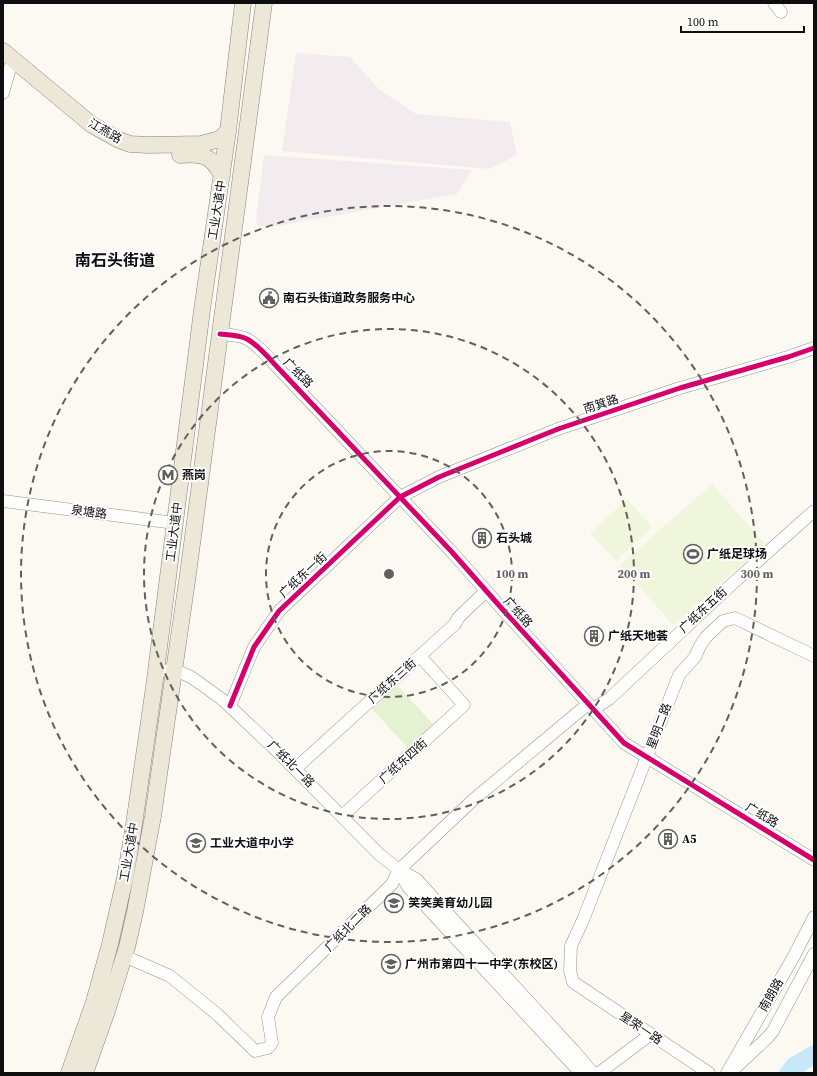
<svg xmlns="http://www.w3.org/2000/svg" width="817" height="1076" viewBox="0 0 817 1076" font-family="'Source Serif 4','Noto Sans SC',serif">
  <rect width="100%" height="100%" fill="#fcf9f2"/>
  <path fill="#f3ecef" d="M 296,53 L 350,57 L 380,90 L 416,114 L 510,122 L 517,155 L 490,169 L 282,151 Z
    M 264,155 L 472,170 L 457,194 L 276,226 L 258,226 L 256,220 Z"/>
  <path fill="#e5f2d1" d="M 397,685 L 434,725 L 409,749 L 372,709 Z"/>
  <path fill="#eff6db" d="M 712,484 L 765,544 L 673,625 L 620,565 Z
    M 627,499 L 652,527 L 616,561 L 590,533 Z"/>
  <path fill="#c7e8f8" d="M 814,1044 L 814,1065 L 802,1073 L 778,1073 L 788,1059 Z"/>
  <g fill="none" stroke-linecap="round" stroke-linejoin="round">
    <g stroke="#959491" stroke-width="13">
      <path id="minor" d="M 774,3 L 781,12
        M 3,93 L 10,68
        M 220,334 C 229,335 239,335 247,339 C 260,346 271,361 281,371 L 451,551 L 504,611 L 624,743 L 814,860
        M 3,501 L 175,523
        M 156,669 L 182,673 L 191,677 L 223,700 L 280,754 L 380,855 L 399,870 L 416,879 L 574,1051 L 593,1073
        M 230,706 L 254,647 L 279,611 L 400,497 L 439,477 L 558,429 L 680,388 L 788,357 L 814,348
        M 593,709 L 609,699 L 732,584 L 814,511
        M 295,769 L 455,624 L 458,618 L 486,591
        M 342,816 L 464,705 L 420,656
        M 399,870 L 408,887 L 576,1068 L 589,1073
        M 124,956 L 170,976 L 218,1015 L 255,1051 L 268,1048 L 272,1043 L 268,1017 L 276,997 L 392,884 L 399,870 L 473,800 L 588,704
        M 732,1071 L 768,1037 L 773,1031 L 814,954
        M 599,1073 L 651,1034
        M 709,1073 L 573,982 L 570,971 L 571,946 L 583,920 L 679,675 L 695,657 L 700,646 L 706,637 L 723,621 L 735,618 L 814,656
        M 727,1073 L 794,956 L 814,917"/>
    </g>
    <g stroke="#82817e" stroke-width="17">
      <path id="major" d="M 3,51 L 92,125 L 119,140 L 130,144 L 148,145 L 201,144 L 220,139 L 228,131
        M 180,155 C 202,153 211,155 222,175
        M 69,1073 L 94,1002 L 110,944 L 125,878 L 133,831 L 154,687 L 202,310 L 228,131 L 243,3
        M 85,1073 L 107,1011 L 127,947 L 135,912 L 153,816 L 188,574 L 264,3"/>
    </g>
    <use href="#minor" stroke="#fffefd" stroke-width="12"/>
    <use href="#major" stroke="#ede7d8" stroke-width="16"/>
    <g stroke="#fff" stroke-width="8">
      <path id="cycleway" d="M 220,334 C 229,335 239,335 247,339 C 260,346 271,361 281,371 L 451,551 L 504,611 L 624,743 L 814,860
        M 230,706 L 254,647 L 279,611 L 400,497 L 439,477 L 558,429 L 680,388 L 788,357 L 814,348"/>
    </g>
    <use href="#cycleway" stroke="#d6006c" stroke-width="5"/>
  </g>
  <g fill="none" stroke="#61605e" stroke-width="2" stroke-dasharray="7 5">
    <circle cx="389" cy="574" r="123"/>
    <circle cx="389" cy="574" r="245"/>
    <circle cx="389" cy="574" r="368"/>
  </g>
  <defs>
    <g id="civic-ring" transform="scale(1)"><circle r="9.5" fill="#fff" stroke="#61605e" stroke-width="1.5"/><path d="M-.6-6.5H3V-4.5H.6V-3L4-1V1h2V6H-6V1h2V-1L-.6-3ZM-1.2 2.5V6h2.4V2.5Z" fill="#61605e"/></g>
    <g id="metro-ring" transform="scale(1)"><circle r="9.5" fill="#fff" stroke="#61605e" stroke-width="1.5"/><path d="M-5.5 5V-5H-3L0 0L3-5H5.5V5H3V-.5L0 4L-3-.5V5Z" fill="#61605e"/></g>
    <g id="building-ring" transform="scale(1)"><circle r="9.5" fill="#fff" stroke="#61605e" stroke-width="1.5"/><path d="M-4-6H4V6H1V3H-1V6H-4ZM-2.5-4.3h1.7v1.8h-1.7ZM.8-4.3h1.7v1.8H.8ZM-2.5-1h1.7V.8h-1.7ZM.8-1h1.7V.8H.8Z" fill="#61605e"/></g>
    <g id="stadium-ring" transform="scale(1)"><circle r="9.5" fill="#fff" stroke="#61605e" stroke-width="1.5"/><path d="M0-5a6.5 5 0 1 0 0 10a6.5 5 0 1 0 0-10ZM-3.5-1.8h7v3.6h-7Z" fill="#61605e"/></g>
    <g id="school-ring" transform="scale(1)"><circle r="9.5" fill="#fff" stroke="#61605e" stroke-width="1.5"/><path d="M0-5L7-2L0 1L-7-2ZM-4 1L0 2.5L4 1V4Q0 6-4 4Z" fill="#61605e"/></g>
  </defs>
  <g fill-rule="evenodd">
    <use href="#civic-ring" x="269" y="298"/>
    <use href="#metro-ring" x="168" y="475"/>
    <use href="#building-ring" x="482" y="538"/>
    <use href="#stadium-ring" x="693" y="554"/>
    <use href="#building-ring" x="594" y="636"/>
    <use href="#building-ring" x="668" y="839"/>
    <use href="#school-ring" x="196" y="843"/>
    <use href="#school-ring" x="394" y="903"/>
    <use href="#school-ring" x="391" y="964"/>
  </g>
  <g text-anchor="middle" stroke-width="4" stroke-linejoin="round" paint-order="stroke">
    <g font-size="12" fill="#0e0e0e" stroke="#fff">
      <text transform="translate(105 131) rotate(30)" y="4">江燕路</text>
      <text transform="translate(217 210) rotate(-81)" y="4">工业大道中</text>
      <text transform="translate(298 373) rotate(45)" y="4">广纸路</text>
      <text transform="translate(601 404) rotate(-18)" y="4">南箕路</text>
      <text transform="translate(89 512) rotate(7)" y="4">泉塘路</text>
      <text transform="translate(174 532) rotate(-83)" y="4">工业大道中</text>
      <text transform="translate(303 575) rotate(-43)" y="4">广纸东一街</text>
      <text transform="translate(703 610) rotate(-43)" y="4">广纸东五街</text>
      <text transform="translate(518 612) rotate(48)" y="4">广纸路</text>
      <text transform="translate(392 681) rotate(-42)" y="4">广纸东三街</text>
      <text transform="translate(659 726) rotate(-69)" y="4">星明二路</text>
      <text transform="translate(403 761) rotate(-42)" y="4">广纸东四街</text>
      <text transform="translate(291 764) rotate(45)" y="4">广纸北一路</text>
      <text transform="translate(762 815) rotate(31)" y="4">广纸路</text>
      <text transform="translate(129 852) rotate(-80)" y="4">工业大道中</text>
      <text transform="translate(348 928) rotate(-45)" y="4">广纸北二路</text>
      <text transform="translate(771 995) rotate(-60)" y="4">南朗路</text>
      <text transform="translate(641 1028) rotate(34)" y="4">星荣一路</text>
    </g>
    <g font-size="12" font-weight="bold" fill="#0e0e0e" stroke="#fff" text-anchor="start">
      <text x="283" y="302">南石头街道政务服务中心</text>
      <text x="182" y="479">燕岗</text>
      <text x="496" y="542">石头城</text>
      <text x="707" y="558">广纸足球场</text>
      <text x="608" y="640">广纸天地荟</text>
      <text x="682" y="843">A5</text>
      <text x="210" y="847">工业大道中小学</text>
      <text x="408" y="907">笑笑美育幼儿园</text>
      <text x="405" y="968">广州市第四十一中学(东校区)</text>
    </g>
    <g font-size="16" font-weight="bold" fill="#0e0e0e" stroke="#fff">
      <text x="115" y="266">南石头街道</text>
    </g>
  </g>
  <circle cx="389" cy="574" r="6" fill="#61605e" stroke="#fff" stroke-width="2"/>
  <g font-size="12" text-anchor="middle" font-weight="bold" fill="#61605e" stroke="#fff" stroke-width="4" stroke-linejoin="round" paint-order="stroke">
    <text x="512" y="578">100 m</text>
    <text x="634" y="578">200 m</text>
    <text x="757" y="578">300 m</text>
  </g>
  <rect width="817" height="1076" fill="none" stroke="#0e0e0e" stroke-width="8"/>
  <path d="M681 26v6h123v-6" fill="none" stroke="#0e0e0e" stroke-width="2"/>
  <text x="687" y="26" font-size="12" fill="#0e0e0e" stroke="#ffffff" stroke-width="3" paint-order="stroke">100 m</text>
</svg>
